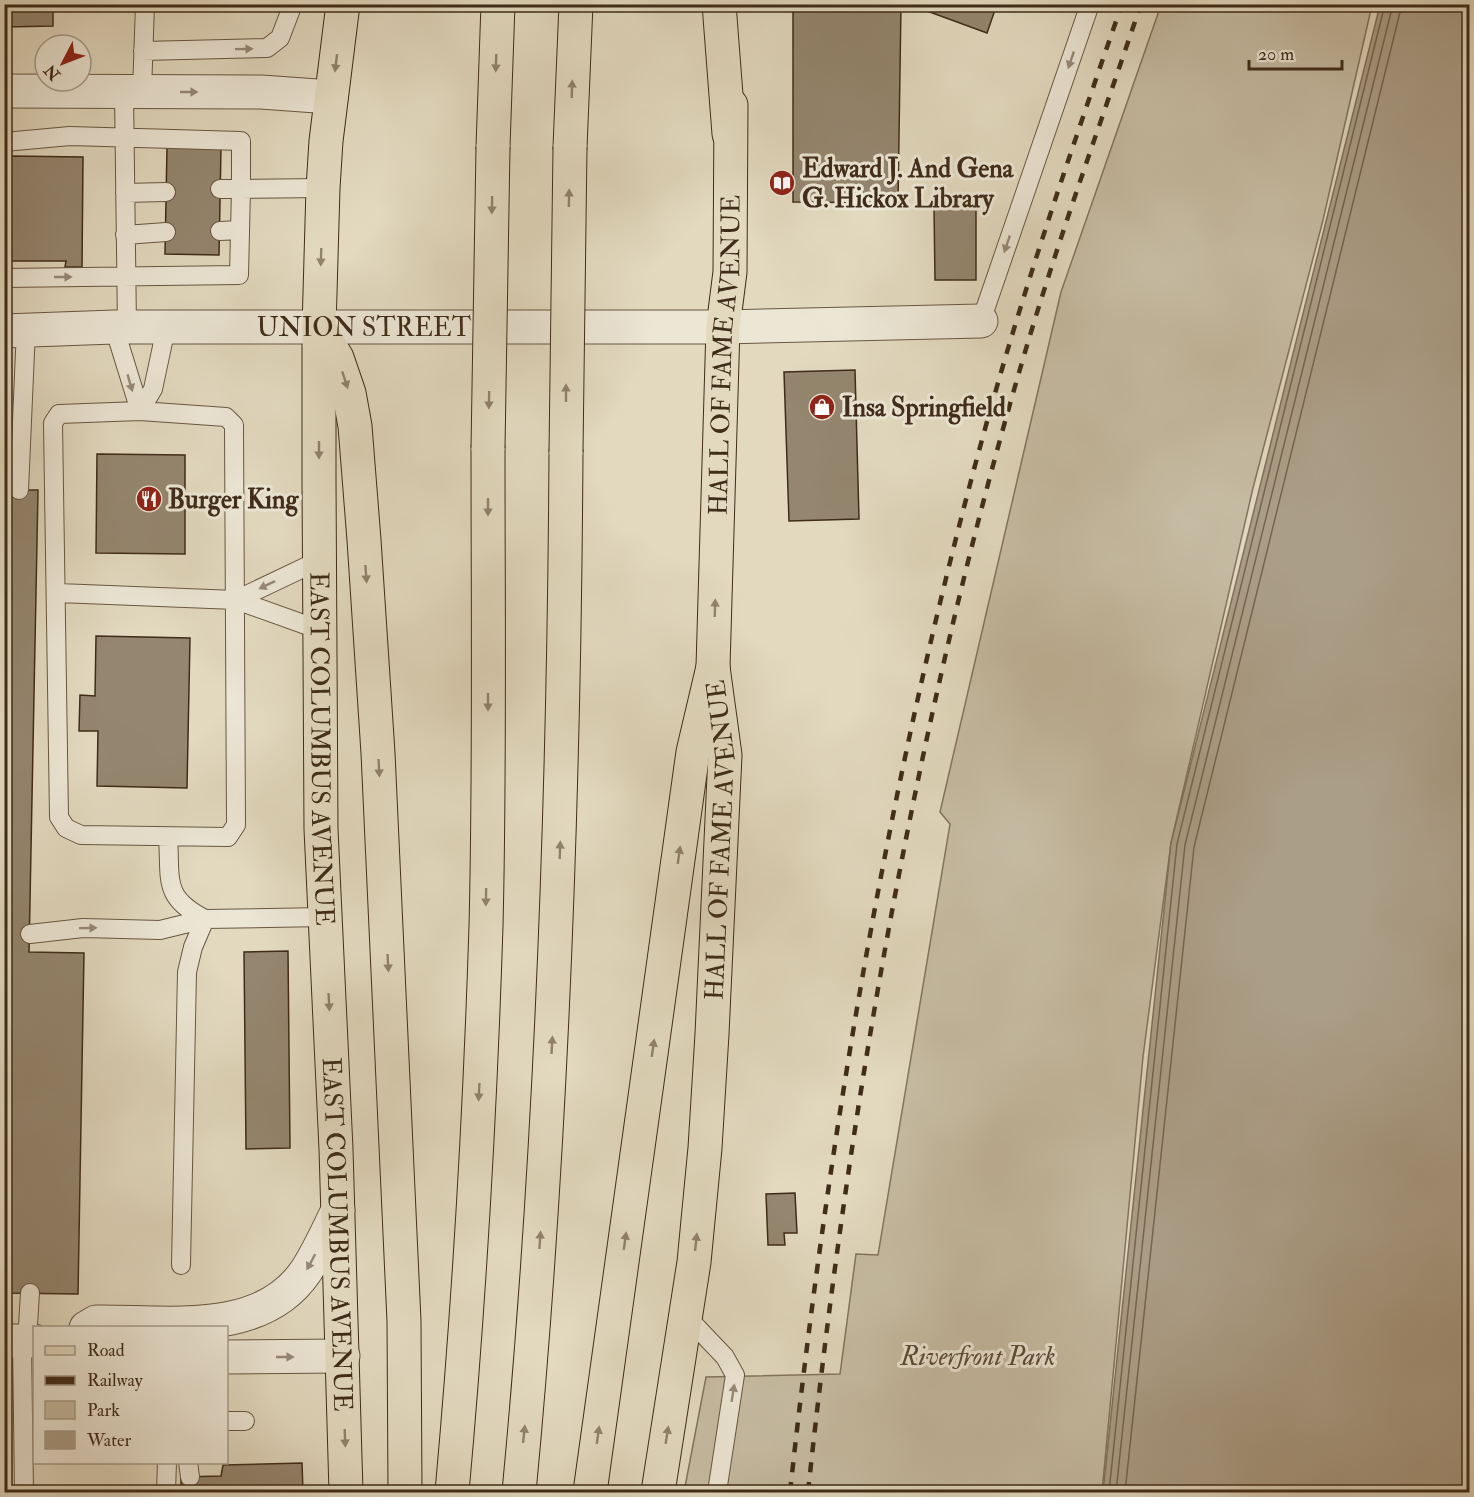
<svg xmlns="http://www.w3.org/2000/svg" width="1474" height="1497" viewBox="0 0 1474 1497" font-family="'IM FELL Double Pica',serif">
  <rect width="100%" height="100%" fill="#e2d9bf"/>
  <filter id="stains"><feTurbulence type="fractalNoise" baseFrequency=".00333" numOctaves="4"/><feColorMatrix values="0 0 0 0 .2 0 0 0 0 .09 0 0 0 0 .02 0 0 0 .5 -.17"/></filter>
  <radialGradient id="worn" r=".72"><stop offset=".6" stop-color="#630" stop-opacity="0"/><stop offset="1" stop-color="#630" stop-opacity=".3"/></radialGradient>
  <path fill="#c6bca3" stroke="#82745e" stroke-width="1.5" d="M 1161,5 L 1372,5 L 1323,220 L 1253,488 L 1171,843 L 1143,1057 L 1102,1492 L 684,1492 L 706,1377 L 840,1374 L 856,1254 L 878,1255 L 950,824 L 940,812 L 1061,292 Z"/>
  <path fill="#ab9e87" stroke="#80705b" stroke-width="1.5" d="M 1380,5 L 1469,5 L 1469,1492 L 1103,1492 L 1171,843 Z"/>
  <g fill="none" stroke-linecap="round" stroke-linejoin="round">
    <path stroke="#756550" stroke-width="1.5" d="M 1109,1492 L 1177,844 L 1385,4
      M 1116,1492 L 1185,845 L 1393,4
      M 1125,1492 L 1194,847 L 1402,4"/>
  </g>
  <path fill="#94866f" stroke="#3f2c19" stroke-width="1.5" d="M 4,4 L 53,4 L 53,26 L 4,27 Z
    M 793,4 L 901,4 L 898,203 L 793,202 Z
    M 908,4 L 997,4 L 987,33 Z
    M 167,147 L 221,147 L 219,255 L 165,254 Z
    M 10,156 L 83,157 L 82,267 L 65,267 L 66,261 L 10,261 L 11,209 L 4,209 L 4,186 L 10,186 Z
    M 934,207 L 976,207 L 976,280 L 935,280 Z
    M 855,370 L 859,519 L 789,521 L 784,372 Z
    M 97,454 L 185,455 L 185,554 L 96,553 Z
    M 4,490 L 38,490 L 29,952 L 84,953 L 78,1294 L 4,1293 Z
    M 96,636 L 190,638 L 187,788 L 97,786 L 98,731 L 79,731 L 80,695 L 95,696 Z
    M 288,951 L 290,1148 L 246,1149 L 244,952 Z
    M 795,1193 L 797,1233 L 784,1233 L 785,1245 L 768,1245 L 766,1194 Z
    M 302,1463 L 303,1492 L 181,1492 L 181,1477 L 221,1476 L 223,1465 Z"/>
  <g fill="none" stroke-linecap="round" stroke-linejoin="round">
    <g stroke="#685742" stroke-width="20">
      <path id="service" d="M 143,51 L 267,48 L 280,38 L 293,4
        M 124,92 L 127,328
        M 142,92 L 145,4
        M 4,142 L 70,136 L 241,141 L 241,189 L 220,189
        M 125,193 L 166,192
        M 220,231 L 240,230
        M 125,235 L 166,232
        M 4,278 L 239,275 L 241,189 L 323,188
        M 981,321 L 1090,4
        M 114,327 L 140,411 L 153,389 L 166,328
        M 140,411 L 226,417 L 234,425 L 236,825 L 228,837 L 81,835 L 66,828 L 59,817 L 53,423 L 59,414 Z
        M 19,490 L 26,329
        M 320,560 L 236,600 L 320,630
        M 58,593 L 236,600
        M 168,837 C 171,880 162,897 205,919
        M 30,934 L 83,928 L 160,930 L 205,919 L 325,917
        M 181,1265 L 187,972 L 193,947 L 205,919
        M 686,1316 L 725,1357 L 735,1375 L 717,1492
        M 22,1341 L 24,1492
        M 27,1341 L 30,1293
        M 226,1421 L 245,1421
        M 188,1462 L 190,1477
        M 166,1492 L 167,1462"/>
    </g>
    <g stroke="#685742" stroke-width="35">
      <path id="minor" d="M 4,91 L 261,92 L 331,97
        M 723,327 L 981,321
        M 86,1328 L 96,1322 C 166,1321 261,1338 306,1271 C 318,1253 328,1230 338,1210
        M 4,1341 L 34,1341
        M 226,1357 L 343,1356"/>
    </g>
    <g stroke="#685742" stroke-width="35">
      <g id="tertiary">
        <path id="s1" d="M 4,331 L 114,327 L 723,327"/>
      </g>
    </g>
    <g stroke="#3f2c19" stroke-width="35">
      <g id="primary">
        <path id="s2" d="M 343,4 L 326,141 L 323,188 L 319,328 L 319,480 L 321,829 L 336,1149 L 346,1492"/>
        <path id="s3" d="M 658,1492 L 694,1262 L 705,1148 L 712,1034 L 725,755 L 713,667 L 723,327 L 730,272 L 731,105"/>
      </g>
    </g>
    <g stroke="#3f2c19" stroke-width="35">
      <path id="motorway" d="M 719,4 L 729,134
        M 493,147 L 498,4
        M 570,147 L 576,4
        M 319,328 L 337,358 L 349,393 L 355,426 L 364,540 L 378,753 L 404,1321 L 405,1492
        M 452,1492 C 469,1304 480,1115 486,926 C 490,767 488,608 488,448
        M 519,1492 C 552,1146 564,799 566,452
        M 590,1492 L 693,752 L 713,667"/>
    </g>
    <use href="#service" stroke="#ece6d5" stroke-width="18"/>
    <use href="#minor" stroke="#ece6d5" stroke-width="33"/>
    <use href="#tertiary" stroke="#ece6d5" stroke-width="33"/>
    <use href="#primary" stroke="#e2d9bf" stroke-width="33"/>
    <use href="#motorway" stroke="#e2d9bf" stroke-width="33"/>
    <path stroke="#3f2c19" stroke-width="4.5" stroke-dasharray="10 10" stroke-linecap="butt" d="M 790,1492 C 831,1115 896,734 1002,369 C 1038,246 1080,125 1122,4
      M 808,1492 C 848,1117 913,739 1018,376 C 1054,251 1099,128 1141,4"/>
    <g stroke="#3f2c19" stroke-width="35" stroke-linecap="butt">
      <path id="motorway-bridge" d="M 488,448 L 493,147
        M 566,452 L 570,147"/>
    </g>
    <use href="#motorway-bridge" stroke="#e2d9bf" stroke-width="33"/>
  </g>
  <defs><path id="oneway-solid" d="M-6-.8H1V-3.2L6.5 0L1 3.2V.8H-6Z" transform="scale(1.5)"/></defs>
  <g fill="#968977">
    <use href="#oneway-solid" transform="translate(244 49) rotate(-1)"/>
    <use href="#oneway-solid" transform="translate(1071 60) rotate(109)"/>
    <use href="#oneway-solid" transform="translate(189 92)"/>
    <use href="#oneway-solid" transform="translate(1007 244) rotate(109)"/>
    <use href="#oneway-solid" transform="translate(63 277)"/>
    <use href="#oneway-solid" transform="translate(130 383) rotate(74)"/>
    <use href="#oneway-solid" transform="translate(267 585) rotate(154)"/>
    <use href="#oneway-solid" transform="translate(88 928) rotate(-1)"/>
    <use href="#oneway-solid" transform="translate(311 1262) rotate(118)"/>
    <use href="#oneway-solid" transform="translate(285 1357)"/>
    <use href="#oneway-solid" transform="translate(733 1393) rotate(-81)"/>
  </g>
  <g fill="#90826c">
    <use href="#oneway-solid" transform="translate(336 63) rotate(97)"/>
    <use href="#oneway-solid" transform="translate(496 63) rotate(92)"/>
    <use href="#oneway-solid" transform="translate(572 89) rotate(-88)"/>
    <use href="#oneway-solid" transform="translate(569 198) rotate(-89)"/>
    <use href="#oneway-solid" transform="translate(492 205) rotate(91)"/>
    <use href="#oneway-solid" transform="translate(321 257) rotate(92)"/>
    <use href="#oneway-solid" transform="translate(345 380) rotate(72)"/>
    <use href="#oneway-solid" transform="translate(566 393) rotate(-90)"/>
    <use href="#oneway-solid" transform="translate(489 400) rotate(91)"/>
    <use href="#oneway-solid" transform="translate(319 450) rotate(90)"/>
    <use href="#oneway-solid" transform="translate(488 507) rotate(90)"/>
    <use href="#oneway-solid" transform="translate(366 574) rotate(86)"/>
    <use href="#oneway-solid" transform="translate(715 608) rotate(-88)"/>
    <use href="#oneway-solid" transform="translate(488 702) rotate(90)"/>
    <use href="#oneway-solid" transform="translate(379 768) rotate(87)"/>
    <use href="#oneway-solid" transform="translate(560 850) rotate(-88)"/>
    <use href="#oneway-solid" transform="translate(679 855) rotate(-82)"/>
    <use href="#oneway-solid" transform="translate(486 897) rotate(91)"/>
    <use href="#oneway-solid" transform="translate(388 963) rotate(87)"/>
    <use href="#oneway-solid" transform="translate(329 1002) rotate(87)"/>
    <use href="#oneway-solid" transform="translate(552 1045) rotate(-87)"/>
    <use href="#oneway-solid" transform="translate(653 1048) rotate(-82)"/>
    <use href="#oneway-solid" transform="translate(479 1092) rotate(93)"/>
    <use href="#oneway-solid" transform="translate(540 1240) rotate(-86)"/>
    <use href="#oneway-solid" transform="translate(625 1241) rotate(-82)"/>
    <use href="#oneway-solid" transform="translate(696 1242) rotate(-84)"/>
    <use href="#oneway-solid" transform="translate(524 1434) rotate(-84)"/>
    <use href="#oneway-solid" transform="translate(598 1435) rotate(-82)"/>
    <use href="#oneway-solid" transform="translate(667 1435) rotate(-81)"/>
    <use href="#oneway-solid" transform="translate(345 1438) rotate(88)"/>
  </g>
  <defs>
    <g id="library-disc" transform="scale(1.35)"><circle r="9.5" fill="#8f2418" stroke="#ece6d5"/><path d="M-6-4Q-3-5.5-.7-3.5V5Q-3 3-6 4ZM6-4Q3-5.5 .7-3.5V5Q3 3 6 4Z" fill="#fff"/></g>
    <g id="shop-disc" transform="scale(1.35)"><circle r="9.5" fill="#8f2418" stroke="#ece6d5"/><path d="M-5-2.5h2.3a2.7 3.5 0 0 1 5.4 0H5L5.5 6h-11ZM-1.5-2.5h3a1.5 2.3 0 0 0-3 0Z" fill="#fff"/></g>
    <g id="restaurant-disc" transform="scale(1.35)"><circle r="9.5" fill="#8f2418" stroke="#ece6d5"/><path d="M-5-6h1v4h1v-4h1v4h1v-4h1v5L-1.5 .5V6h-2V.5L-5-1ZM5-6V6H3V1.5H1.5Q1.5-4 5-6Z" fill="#fff"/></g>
  </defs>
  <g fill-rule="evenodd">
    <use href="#library-disc" x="782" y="183"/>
    <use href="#shop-disc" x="822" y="407"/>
    <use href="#restaurant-disc" x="149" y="499"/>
  </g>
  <g text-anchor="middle" stroke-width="6" stroke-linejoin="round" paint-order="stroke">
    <g font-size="26" font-weight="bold" fill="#3f2c19" stroke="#ece6d5" text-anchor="start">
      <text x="802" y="177">Edward J. And Gena<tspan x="802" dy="30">G. Hickox Library</tspan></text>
      <text x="842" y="416">Insa Springfield</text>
      <text x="168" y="508">Burger King</text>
    </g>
    <g font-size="26" fill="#3f2c19" stroke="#ece6d5">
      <text dy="9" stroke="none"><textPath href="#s1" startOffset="360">UNION STREET</textPath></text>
      <text dy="9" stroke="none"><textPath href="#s3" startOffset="1142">HALL OF FAME AVENUE</textPath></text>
      <text dy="9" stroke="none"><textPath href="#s2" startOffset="746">EAST COLUMBUS AVENUE</textPath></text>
      <text dy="9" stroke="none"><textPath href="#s3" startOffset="656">HALL OF FAME AVENUE</textPath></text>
      <text dy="9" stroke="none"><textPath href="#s2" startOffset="1232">EAST COLUMBUS AVENUE</textPath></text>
    </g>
    <g font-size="26" font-style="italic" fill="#5a4935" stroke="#ece6d5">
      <text x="978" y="1365">Riverfront Park</text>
    </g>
  </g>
  <rect width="1474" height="1497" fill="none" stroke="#e2d9bf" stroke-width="24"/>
  <rect x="6" y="6" width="1462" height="1485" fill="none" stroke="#3f2c19" stroke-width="3"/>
  <rect x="12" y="12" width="1450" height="1473" fill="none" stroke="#3f2c19" stroke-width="1.5"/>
  <rect x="33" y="1326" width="195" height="138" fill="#ece6d5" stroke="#a79c8a" stroke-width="1.5"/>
  <rect x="45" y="1346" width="30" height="9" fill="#e2d9bf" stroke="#a79c8a" stroke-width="1.5"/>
  <text x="87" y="1356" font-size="18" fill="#3f2c19">Road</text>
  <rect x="45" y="1376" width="30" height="9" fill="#3f2c19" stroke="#a79c8a" stroke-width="1.5"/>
  <text x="87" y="1386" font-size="18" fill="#3f2c19">Railway</text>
  <rect x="45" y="1401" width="30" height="18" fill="#c6bca3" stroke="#a79c8a" stroke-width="1.5"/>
  <text x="87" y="1416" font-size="18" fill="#3f2c19">Park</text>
  <rect x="45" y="1431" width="30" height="18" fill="#ab9e87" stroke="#a79c8a" stroke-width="1.5"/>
  <text x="87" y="1446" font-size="18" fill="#3f2c19">Water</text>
  <g transform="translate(63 63) rotate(228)"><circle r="28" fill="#ece6d5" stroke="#a79c8a" stroke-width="1.5"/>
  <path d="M0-4.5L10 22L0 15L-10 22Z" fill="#8f2418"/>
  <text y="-9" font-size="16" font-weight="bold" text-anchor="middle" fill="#3f2c19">N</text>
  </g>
  <path d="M1249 60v9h93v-9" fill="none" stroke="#3f2c19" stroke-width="3"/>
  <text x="1258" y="60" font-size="18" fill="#3f2c19" stroke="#ece6d5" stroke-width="4.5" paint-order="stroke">20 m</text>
  <rect width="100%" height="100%" filter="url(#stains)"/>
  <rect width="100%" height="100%" fill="url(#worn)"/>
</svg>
